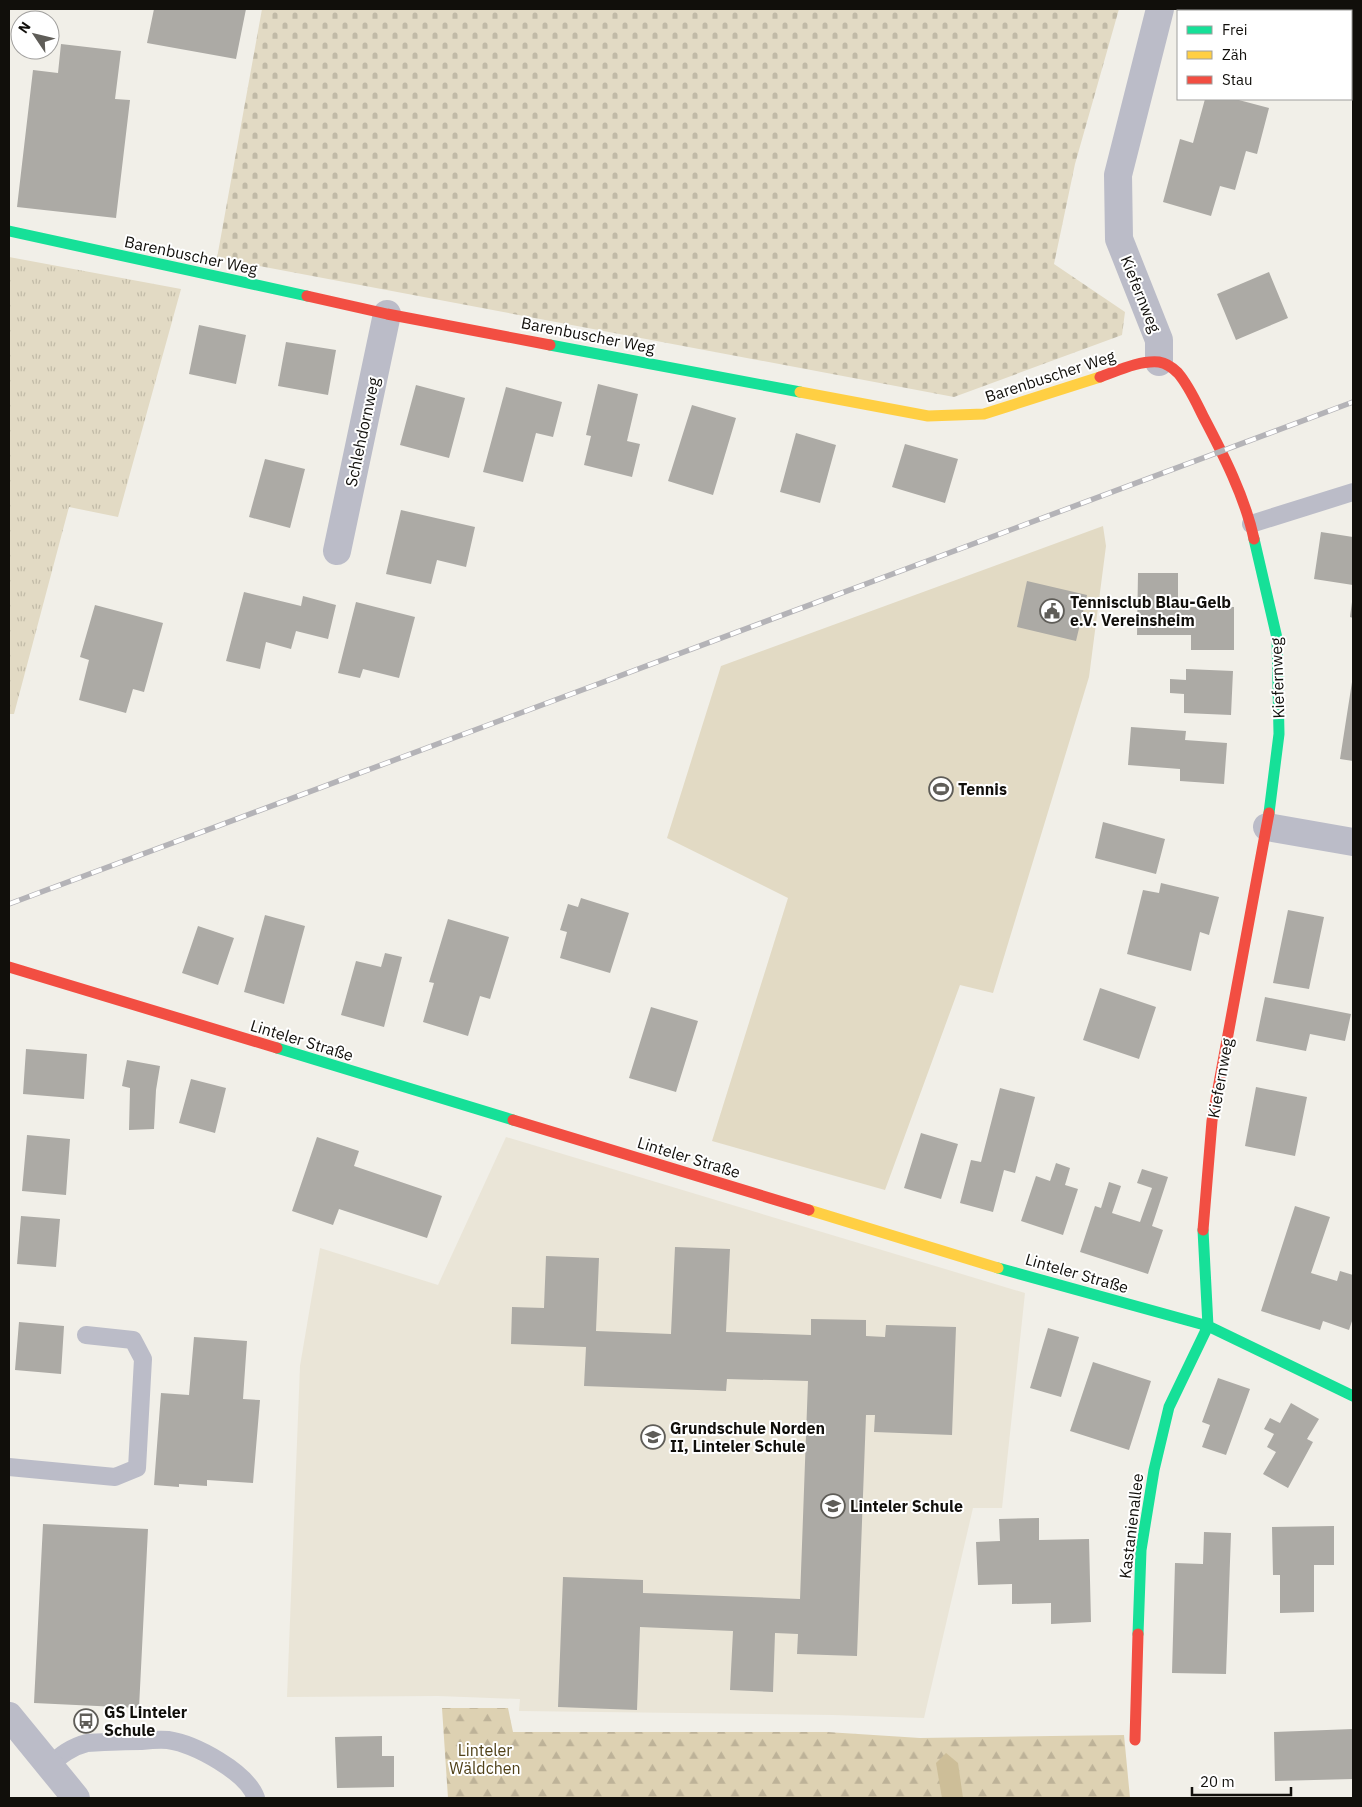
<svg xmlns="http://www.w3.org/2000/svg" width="1362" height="1807" viewBox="0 0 1362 1807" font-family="'IBM Plex Sans',sans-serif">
  <defs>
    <pattern id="grass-tufts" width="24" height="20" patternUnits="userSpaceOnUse" patternTransform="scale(1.25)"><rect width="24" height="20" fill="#e2dac4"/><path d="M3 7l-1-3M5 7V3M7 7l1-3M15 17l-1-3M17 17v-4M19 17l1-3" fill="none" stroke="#c1baa7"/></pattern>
    <pattern id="forest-firs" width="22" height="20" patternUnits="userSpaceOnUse" patternTransform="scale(1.25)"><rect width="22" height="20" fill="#ddd1b2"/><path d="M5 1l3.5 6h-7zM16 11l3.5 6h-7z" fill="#bdb298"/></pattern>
    <pattern id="cemetery-stones" width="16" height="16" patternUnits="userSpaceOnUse" patternTransform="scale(1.25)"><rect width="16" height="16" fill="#e2dac4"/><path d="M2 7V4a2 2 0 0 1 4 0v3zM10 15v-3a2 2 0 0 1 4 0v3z" fill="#c1baa7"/></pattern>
  </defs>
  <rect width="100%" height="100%" fill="#f1efe8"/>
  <path fill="#eae5d7" d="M 506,1137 L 1025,1293 L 1002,1508 L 973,1508 L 924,1718 L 833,1715 L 519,1711 L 520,1699 L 438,1696 L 287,1697 L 300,1366 L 320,1248 L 438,1285 Z"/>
  <path fill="url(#grass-tufts)" d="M 9,257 L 181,289 L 118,517 L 69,507 L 14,714 L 9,714 Z"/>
  <path fill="url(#forest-firs)" d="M 442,1708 L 508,1708 L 513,1732 L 827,1732 L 920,1738 L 1124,1735 L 1130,1798 L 448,1798 Z"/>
  <path fill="url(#cemetery-stones)" d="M 262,9 L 1119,9 L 1075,164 L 1054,264 L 1125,312 L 1122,335 L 954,397 L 217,258 Z"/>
  <path fill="#e2dac4" d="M 1103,526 L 1106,546 L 1089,677 L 993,993 L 960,985 L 885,1190 L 712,1141 L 788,898 L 667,838 L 721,666 Z"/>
  <path fill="#cdbe98" d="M 946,1753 L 958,1763 L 963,1798 L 942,1798 L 936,1763 Z"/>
  <path fill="#acaaa5" d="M 154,9 L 246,9 L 236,59 L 147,43 Z
    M 1233,9 L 1317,9 L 1316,11 L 1232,11 Z
    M 61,44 L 121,51 L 115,99 L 130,100 L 116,218 L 17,207 L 33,70 L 58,73 Z
    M 1205,99 L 1235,99 L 1269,108 L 1257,154 L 1246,151 L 1235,190 L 1220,186 L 1211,216 L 1163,202 L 1180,139 L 1193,143 Z
    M 1269,272 L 1288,318 L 1236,340 L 1217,294 Z
    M 199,325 L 246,335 L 236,384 L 189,374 Z
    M 286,342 L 336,350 L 328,395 L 278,386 Z
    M 598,384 L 638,394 L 627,441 L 640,444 L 632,477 L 584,465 L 591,436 L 586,435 Z
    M 416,385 L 465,398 L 449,458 L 400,445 Z
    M 506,387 L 562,402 L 553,437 L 536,433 L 523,482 L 483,472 Z
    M 692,405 L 736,418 L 713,495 L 668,481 Z
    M 796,433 L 836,445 L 820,503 L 780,492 Z
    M 905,444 L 958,459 L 945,503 L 892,487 Z
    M 265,459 L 305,469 L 290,528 L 249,517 Z
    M 401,510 L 475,527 L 466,567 L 437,560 L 431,584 L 386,574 Z
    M 1321,532 L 1353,537 L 1353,585 L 1314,579 Z
    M 1138,573 L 1178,573 L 1178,607 L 1234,607 L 1234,650 L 1191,650 L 1191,635 L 1137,635 Z
    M 1027,581 L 1087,595 L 1076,641 L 1017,627 Z
    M 244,592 L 301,606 L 303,596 L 336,605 L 328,639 L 296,631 L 291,649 L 266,642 L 260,669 L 226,661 Z
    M 356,602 L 415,617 L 399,678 L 363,669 L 360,678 L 338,673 Z
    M 1352,602 L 1353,602 L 1353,618 L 1350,617 Z
    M 95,605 L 163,623 L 144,692 L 133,689 L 126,713 L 79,700 L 89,660 L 80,657 Z
    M 1186,669 L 1233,671 L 1231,715 L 1184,713 L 1184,694 L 1170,693 L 1170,679 L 1186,680 Z
    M 1352,682 L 1353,683 L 1353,761 L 1340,759 Z
    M 1131,727 L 1186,731 L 1185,740 L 1227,743 L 1224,784 L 1180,781 L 1180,769 L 1128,765 Z
    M 1103,822 L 1165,839 L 1156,874 L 1095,858 Z
    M 1161,883 L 1219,897 L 1209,935 L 1200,932 L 1191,971 L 1127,954 L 1143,890 L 1159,893 Z
    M 581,898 L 629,913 L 610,973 L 560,958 L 567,932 L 560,930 L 568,904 L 578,907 Z
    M 1288,910 L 1324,917 L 1309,989 L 1273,983 Z
    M 265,915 L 305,926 L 284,1004 L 244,992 Z
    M 448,919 L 509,937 L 490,999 L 480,996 L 468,1036 L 423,1022 L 434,983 L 429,982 Z
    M 198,926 L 234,938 L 218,985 L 182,973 Z
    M 385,953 L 402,957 L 384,1027 L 341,1015 L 356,961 L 381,967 Z
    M 1100,988 L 1156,1007 L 1139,1059 L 1083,1040 Z
    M 1265,997 L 1351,1014 L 1345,1041 L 1310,1034 L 1306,1051 L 1256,1041 Z
    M 651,1007 L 698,1021 L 676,1092 L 629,1078 Z
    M 26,1049 L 87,1054 L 84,1099 L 23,1094 Z
    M 127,1060 L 160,1066 L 156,1090 L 154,1129 L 129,1130 L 130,1088 L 122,1086 Z
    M 191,1079 L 226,1088 L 215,1133 L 179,1123 Z
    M 1256,1087 L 1307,1097 L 1295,1156 L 1245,1146 Z
    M 1000,1088 L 1035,1097 L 1015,1173 L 1004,1170 L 993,1212 L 960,1203 L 971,1160 L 981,1162 Z
    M 921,1133 L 958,1144 L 941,1199 L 904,1188 Z
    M 27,1135 L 70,1139 L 66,1195 L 22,1191 Z
    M 317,1137 L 359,1151 L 354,1166 L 442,1196 L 427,1238 L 339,1209 L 333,1225 L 292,1211 Z
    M 1056,1163 L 1070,1168 L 1065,1185 L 1078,1189 L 1063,1235 L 1021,1221 L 1036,1176 L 1050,1181 Z
    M 1142,1169 L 1168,1177 L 1152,1226 L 1163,1230 L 1148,1274 L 1080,1252 L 1095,1206 L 1101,1208 L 1109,1182 L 1121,1186 L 1112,1213 L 1140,1222 L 1152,1188 L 1137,1183 Z
    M 1295,1206 L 1330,1217 L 1311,1273 L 1337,1281 L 1340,1271 L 1353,1275 L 1353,1318 L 1349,1330 L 1323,1321 L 1320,1330 L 1261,1311 Z
    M 21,1216 L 60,1219 L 56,1267 L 17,1264 Z
    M 675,1247 L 730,1249 L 726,1332 L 811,1335 L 811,1319 L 866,1320 L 866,1336 L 885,1337 L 886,1325 L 956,1327 L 952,1435 L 874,1432 L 875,1415 L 866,1415 L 857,1656 L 797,1654 L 798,1634 L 775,1633 L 773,1692 L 730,1690 L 733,1631 L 640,1627 L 637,1710 L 558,1707 L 563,1577 L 643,1580 L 643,1593 L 800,1599 L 808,1381 L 727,1379 L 726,1391 L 584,1386 L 586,1347 L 511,1344 L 512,1307 L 544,1308 L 546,1256 L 599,1258 L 596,1331 L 671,1334 Z
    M 19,1322 L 64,1326 L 61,1374 L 15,1370 Z
    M 1048,1328 L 1079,1337 L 1061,1397 L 1030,1388 Z
    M 194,1337 L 247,1341 L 243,1399 L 260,1400 L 253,1483 L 207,1480 L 207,1486 L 179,1484 L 179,1487 L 154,1485 L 161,1393 L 189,1395 Z
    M 1093,1362 L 1151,1381 L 1129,1450 L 1070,1431 Z
    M 1218,1378 L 1250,1389 L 1226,1455 L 1202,1447 L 1210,1425 L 1202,1422 Z
    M 1291,1403 L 1319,1419 L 1307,1439 L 1313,1442 L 1288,1488 L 1263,1474 L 1276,1452 L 1267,1447 L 1274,1434 L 1264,1429 L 1270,1418 L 1280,1423 Z
    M 1039,1518 L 1039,1540 L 1089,1539 L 1091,1622 L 1051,1624 L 1051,1603 L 1012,1604 L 1012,1584 L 978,1585 L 976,1542 L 1000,1541 L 999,1519 Z
    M 43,1524 L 148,1529 L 139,1708 L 34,1703 Z
    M 1334,1526 L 1334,1565 L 1314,1565 L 1314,1612 L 1280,1613 L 1280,1575 L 1273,1575 L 1272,1527 Z
    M 1204,1532 L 1231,1533 L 1226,1674 L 1172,1673 L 1175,1563 L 1203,1564 Z
    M 1353,1729 L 1353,1779 L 1275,1781 L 1274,1732 Z
    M 382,1736 L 382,1756 L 394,1756 L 394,1787 L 337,1788 L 335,1737 Z"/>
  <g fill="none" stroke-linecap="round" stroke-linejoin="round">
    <path stroke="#bbbcc8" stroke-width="18" d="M 1251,524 L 1353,492
      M 9,1467 L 115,1477 L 137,1468 L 143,1359 L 133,1340 L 86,1335
      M 49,1766 C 61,1755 71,1747 87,1743 C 105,1742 123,1741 141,1741 C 150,1740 160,1739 168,1740 C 195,1744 247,1772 256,1798"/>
    <path stroke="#bbbcc8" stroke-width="28" d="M 1159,362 L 1159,340 L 1119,239 L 1118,175 L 1160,9
      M 337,551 L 387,314
      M 1267,827 L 1353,842
      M 9,1716 L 76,1798"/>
    <path stroke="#16e098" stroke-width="11" d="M 9,231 L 307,296
      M 550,345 L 800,392
      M 1254,539 L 1277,638 L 1279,734 L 1269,813
      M 277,1048 L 513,1120
      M 998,1268 L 1208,1326 L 1353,1396
      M 1138,1634 L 1141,1550 L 1154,1470 L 1169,1407 L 1208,1326 L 1203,1230"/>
    <path stroke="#ffcf43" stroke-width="11" d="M 800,392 L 928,416 L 984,414 L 1100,377
      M 809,1210 L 998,1268"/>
    <path stroke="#f24e42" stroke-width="11" d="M 307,296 L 387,314 L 550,345
      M 1100,377 C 1117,371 1140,360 1159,362 C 1166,363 1173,368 1178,373 C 1189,386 1196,402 1203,416 C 1223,454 1245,497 1254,539
      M 9,967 L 277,1048
      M 513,1120 L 809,1210
      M 1203,1230 L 1212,1121 L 1269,813
      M 1135,1740 L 1138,1634"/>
    <g stroke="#b4b3b7" stroke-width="5.5">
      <path id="rail" d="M 9,904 L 1353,402"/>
    </g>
    <use href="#rail" stroke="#fff" stroke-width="4" stroke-dasharray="11" stroke-linecap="butt"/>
  </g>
  <defs>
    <g id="civic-ring" transform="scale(1.25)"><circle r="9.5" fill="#fff" stroke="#5f5d58" stroke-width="1.5"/><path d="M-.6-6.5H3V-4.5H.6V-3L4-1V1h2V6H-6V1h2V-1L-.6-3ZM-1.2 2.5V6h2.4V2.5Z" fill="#5f5d58"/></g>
    <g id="stadium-ring" transform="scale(1.25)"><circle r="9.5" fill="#fff" stroke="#5f5d58" stroke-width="1.5"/><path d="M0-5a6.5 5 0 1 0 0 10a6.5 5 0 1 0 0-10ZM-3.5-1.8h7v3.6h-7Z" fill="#5f5d58"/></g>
    <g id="school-ring" transform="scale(1.25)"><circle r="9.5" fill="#fff" stroke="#5f5d58" stroke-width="1.5"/><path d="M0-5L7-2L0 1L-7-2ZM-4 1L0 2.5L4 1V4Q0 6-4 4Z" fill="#5f5d58"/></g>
    <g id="bus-ring" transform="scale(1.25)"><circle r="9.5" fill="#fff" stroke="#5f5d58" stroke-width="1.5"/><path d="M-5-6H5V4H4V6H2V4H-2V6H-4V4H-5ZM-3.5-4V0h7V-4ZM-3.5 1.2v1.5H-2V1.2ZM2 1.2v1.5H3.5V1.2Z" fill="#5f5d58"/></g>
  </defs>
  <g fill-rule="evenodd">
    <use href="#civic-ring" x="1052" y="611"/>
    <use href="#stadium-ring" x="941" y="789"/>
    <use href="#school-ring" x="653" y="1437"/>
    <use href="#school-ring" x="833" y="1506"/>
    <use href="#bus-ring" x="86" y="1721"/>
  </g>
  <g text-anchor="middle" stroke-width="4" stroke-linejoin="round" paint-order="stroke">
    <g font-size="16" fill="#110f0b" stroke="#fff">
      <text transform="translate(191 255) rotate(12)" y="6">Barenbuscher Weg</text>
      <text transform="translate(1141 294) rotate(68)" y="6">Kiefernweg</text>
      <text transform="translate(588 335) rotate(11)" y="6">Barenbuscher Weg</text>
      <text transform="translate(1050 376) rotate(-18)" y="6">Barenbuscher Weg</text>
      <text transform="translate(362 432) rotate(-78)" y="6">Schlehdornweg</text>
      <text transform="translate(1277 678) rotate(-92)" y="6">Kiefernweg</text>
      <text transform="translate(302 1040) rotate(17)" y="6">Linteler Straße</text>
      <text transform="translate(1220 1078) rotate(-80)" y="6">Kiefernweg</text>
      <text transform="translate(689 1157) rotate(17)" y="6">Linteler Straße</text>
      <text transform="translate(1077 1273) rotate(16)" y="6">Linteler Straße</text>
      <text transform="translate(1131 1526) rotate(-83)" y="6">Kastanienallee</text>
    </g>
    <g font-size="16" font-weight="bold" fill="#110f0b" stroke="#fff" text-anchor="start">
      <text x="1070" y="608">Tennisclub Blau-Gelb<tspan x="1070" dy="18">e.V. Vereinsheim</tspan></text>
      <text x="958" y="795">Tennis</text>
      <text x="670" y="1434">Grundschule Norden<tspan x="670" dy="18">II, Linteler Schule</tspan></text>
      <text x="850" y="1512">Linteler Schule</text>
      <text x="104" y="1718">GS Linteler<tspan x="104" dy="18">Schule</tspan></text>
    </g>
    <g font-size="16" fill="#504118" stroke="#fff">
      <text x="485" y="1756">Linteler<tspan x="485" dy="18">Wäldchen</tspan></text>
    </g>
  </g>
  <rect width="1362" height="1807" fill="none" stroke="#110f0b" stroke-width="20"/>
  <rect x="1177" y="10" width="175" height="90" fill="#ffffff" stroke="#a09f9d"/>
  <rect x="1187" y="26" width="25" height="8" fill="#16e098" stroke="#a09f9d"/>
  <text x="1222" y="35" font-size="15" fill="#110f0b">Frei</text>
  <rect x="1187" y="51" width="25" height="8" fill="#ffcf43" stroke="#a09f9d"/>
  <text x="1222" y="60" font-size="15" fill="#110f0b">Zäh</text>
  <rect x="1187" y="76" width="25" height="8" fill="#f24e42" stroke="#a09f9d"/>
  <text x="1222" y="85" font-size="15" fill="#110f0b">Stau</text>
  <g transform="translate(35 35) rotate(305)"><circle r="24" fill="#ffffff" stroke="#a09f9d"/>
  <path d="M0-4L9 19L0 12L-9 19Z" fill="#5f5d58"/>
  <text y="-8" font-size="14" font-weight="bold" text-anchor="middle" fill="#110f0b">N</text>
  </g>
  <path d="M1192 1787v8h99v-8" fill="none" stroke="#110f0b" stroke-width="2.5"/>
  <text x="1200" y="1787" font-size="15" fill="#110f0b" stroke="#ffffff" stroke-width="4" paint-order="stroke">20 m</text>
</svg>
